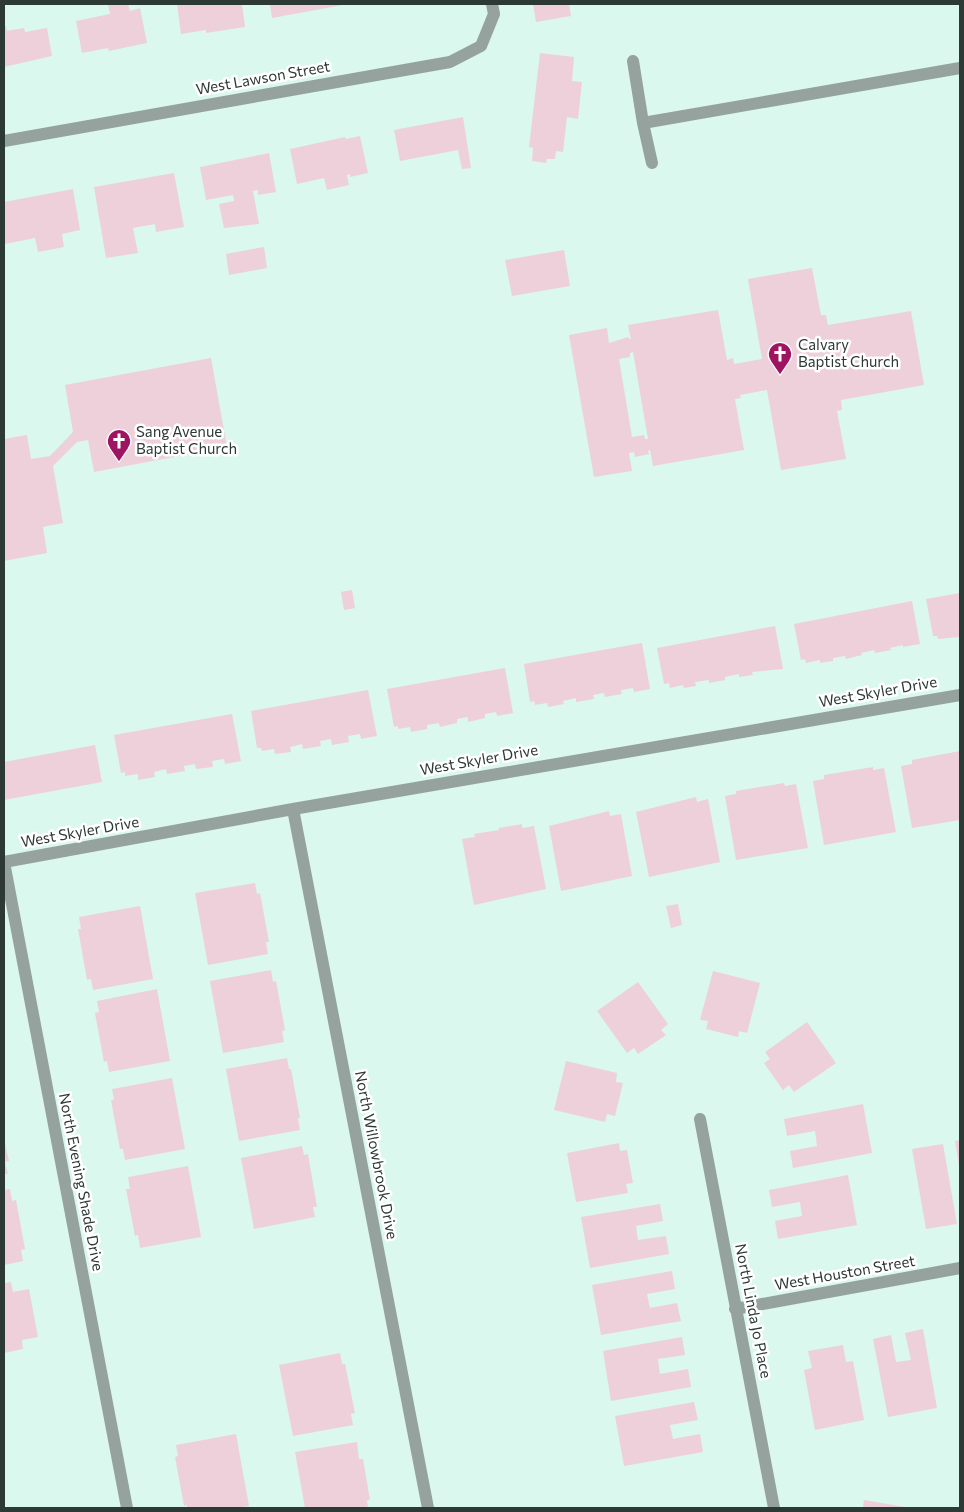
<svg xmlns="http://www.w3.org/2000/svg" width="964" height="1512" viewBox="0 0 964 1512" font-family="Commissioner,sans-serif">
  <rect width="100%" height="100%" fill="#daf8ed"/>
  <path fill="#eed0db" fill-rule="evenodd" d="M 108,4 L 128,4 L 130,11 L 140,8 L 147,43 L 109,51 L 108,48 L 82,53 L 76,21 L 110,14 Z
    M 177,4 L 242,4 L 245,27 L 206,33 L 206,30 L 181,34 Z
    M 270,4 L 343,4 L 343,5 L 272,18 Z
    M 533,4 L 569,4 L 571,16 L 536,22 Z
    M 4,26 L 6,26 L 7,31 L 24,28 L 25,32 L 47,28 L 52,56 L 4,67 Z
    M 540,53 L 574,57 L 572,81 L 582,82 L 578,119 L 567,117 L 563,152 L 556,151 L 555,159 L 547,159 L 546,163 L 532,161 L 533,148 L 529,147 Z
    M 463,117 L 471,168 L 462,169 L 458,150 L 400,161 L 394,130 Z
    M 360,136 L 368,173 L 350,177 L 350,174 L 347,175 L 349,185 L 327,190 L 324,178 L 297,184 L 290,149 L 345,137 L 346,139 Z
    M 269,153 L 276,192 L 258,195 L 258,190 L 253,191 L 259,224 L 224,228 L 219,204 L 234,201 L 233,195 L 206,200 L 200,167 Z
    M 174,173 L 184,227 L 156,232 L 155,224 L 133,228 L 138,253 L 106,258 L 94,187 Z
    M 73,189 L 80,230 L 62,234 L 64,247 L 38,252 L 35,238 L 5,244 L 4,202 Z
    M 264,247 L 267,268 L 229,275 L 226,254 Z
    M 564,250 L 570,286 L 512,296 L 505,260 Z
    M 812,268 L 821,315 L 826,315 L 828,325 L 911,311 L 924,385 L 841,400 L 842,410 L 837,411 L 846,459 L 781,470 L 767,390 L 740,395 L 741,398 L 735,399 L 744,450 L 653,466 L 650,450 L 648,451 L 649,454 L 635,457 L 634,452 L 629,453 L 632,471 L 594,477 L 569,335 L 607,328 L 609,343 L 628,337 L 631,340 L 628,325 L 718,310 L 727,360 L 733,358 L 734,364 L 762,359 L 748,279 ZM 633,352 L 648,439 L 645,439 L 644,435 L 632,437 L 619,359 L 630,357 L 630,353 Z
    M 211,358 L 227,447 L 94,472 L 88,440 L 77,442 L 53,466 L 63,523 L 43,527 L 47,553 L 4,561 L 4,439 L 27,435 L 31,459 L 50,456 L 73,432 L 65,385 Z
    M 352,590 L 355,608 L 344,610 L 341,592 Z
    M 960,593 L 960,637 L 938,639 L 937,636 L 933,636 L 926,599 Z
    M 912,601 L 920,644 L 903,647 L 903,645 L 890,648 L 891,650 L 875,653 L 874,650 L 861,653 L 862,655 L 846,659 L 845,656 L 833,658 L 833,661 L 820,663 L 820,660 L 806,663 L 805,659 L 801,660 L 794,624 Z
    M 775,626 L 783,669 L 752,672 L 753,675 L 739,677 L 739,674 L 725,677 L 725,680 L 709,683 L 709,680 L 695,682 L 696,686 L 684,688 L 683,685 L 670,688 L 669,683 L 664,684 L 657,648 Z
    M 642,643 L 650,689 L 634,692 L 633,688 L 621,690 L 622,694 L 605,697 L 604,693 L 593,695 L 594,699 L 576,702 L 576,698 L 563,701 L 564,704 L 548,707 L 547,703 L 535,705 L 534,701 L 530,702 L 524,664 Z
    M 505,668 L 513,713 L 497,716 L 496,712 L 485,714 L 485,718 L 468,722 L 468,717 L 457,719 L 457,723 L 440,727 L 439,723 L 427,725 L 427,729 L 411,732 L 410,727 L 398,729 L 398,726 L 394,727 L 387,689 Z
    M 368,690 L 377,736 L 361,739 L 360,734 L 348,736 L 349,742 L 332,745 L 331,739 L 320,741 L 321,746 L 303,749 L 302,744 L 290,747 L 291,752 L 275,754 L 274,749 L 262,751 L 261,748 L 257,748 L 251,711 Z
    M 232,714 L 241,761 L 225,764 L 224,759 L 212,761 L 213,767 L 196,769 L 195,764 L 184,766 L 185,771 L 167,774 L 166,769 L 154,772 L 155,777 L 138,780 L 138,774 L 125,776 L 125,772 L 121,773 L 114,735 Z
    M 95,745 L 102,782 L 4,800 L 4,762 Z
    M 960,751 L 960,820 L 912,828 L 901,766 L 912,764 L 912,760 Z
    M 873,767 L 873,770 L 884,768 L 896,832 L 824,845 L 813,781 L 824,779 L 824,775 Z
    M 784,783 L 785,786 L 796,784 L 808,848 L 736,860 L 725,796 L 736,794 L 736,791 Z
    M 696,797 L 697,802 L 708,799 L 720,862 L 649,877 L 636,812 Z
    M 609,811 L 610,816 L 621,814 L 632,876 L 561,891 L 549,826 Z
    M 522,824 L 522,828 L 534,826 L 546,889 L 474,905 L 462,839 L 475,837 L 474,834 L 499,830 L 499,828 Z
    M 255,883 L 257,894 L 260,893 L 269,942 L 266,942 L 268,954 L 208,965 L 195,893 Z
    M 678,904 L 682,925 L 671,928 L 666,906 Z
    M 140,906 L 153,979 L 93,990 L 91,979 L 87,980 L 78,929 L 81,929 L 79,917 Z
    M 271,970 L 273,982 L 276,981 L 285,1030 L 282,1031 L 284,1042 L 223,1053 L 210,981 Z
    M 713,971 L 760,983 L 747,1033 L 739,1031 L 738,1037 L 706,1029 L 708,1021 L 700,1020 Z
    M 638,982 L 668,1024 L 661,1030 L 666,1035 L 638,1054 L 634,1048 L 627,1053 L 597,1011 Z
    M 157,989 L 170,1061 L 109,1072 L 107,1061 L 104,1062 L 95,1013 L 99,1012 L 97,1001 Z
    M 807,1022 L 836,1063 L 794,1092 L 789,1085 L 783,1090 L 764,1063 L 770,1059 L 765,1052 Z
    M 287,1058 L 289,1069 L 291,1069 L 300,1118 L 298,1118 L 300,1130 L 239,1141 L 226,1069 Z
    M 566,1061 L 617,1073 L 616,1082 L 623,1083 L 615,1116 L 607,1114 L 605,1122 L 554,1110 Z
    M 172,1078 L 185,1149 L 125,1160 L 123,1149 L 120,1149 L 111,1100 L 114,1100 L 112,1089 Z
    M 863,1104 L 872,1153 L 793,1168 L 790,1151 L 817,1146 L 815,1131 L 787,1136 L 784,1119 Z
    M 4,1139 L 9,1161 L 5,1162 L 8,1174 L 4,1174 Z
    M 960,1140 L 960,1165 L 959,1165 L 955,1141 Z
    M 619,1143 L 620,1151 L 627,1150 L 633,1183 L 626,1184 L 628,1193 L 576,1202 L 567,1153 Z
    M 943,1144 L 957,1224 L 926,1229 L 912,1149 Z
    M 302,1146 L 304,1155 L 308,1154 L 317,1207 L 313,1207 L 315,1217 L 254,1229 L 241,1158 Z
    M 188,1166 L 201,1237 L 140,1248 L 138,1235 L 135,1236 L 126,1189 L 130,1189 L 128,1177 Z
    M 848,1175 L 857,1225 L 778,1239 L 775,1221 L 802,1216 L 800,1202 L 772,1207 L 769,1190 Z
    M 10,1189 L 12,1201 L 16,1200 L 25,1249 L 21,1250 L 23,1261 L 4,1265 L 4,1190 Z
    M 660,1204 L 663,1221 L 636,1226 L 638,1240 L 666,1236 L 669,1254 L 590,1268 L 581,1217 Z
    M 672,1271 L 675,1289 L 647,1294 L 650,1308 L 677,1303 L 681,1321 L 601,1335 L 592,1285 Z
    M 11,1282 L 13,1292 L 29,1289 L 38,1337 L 22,1340 L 23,1349 L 4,1353 L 4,1283 Z
    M 923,1329 L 937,1408 L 888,1417 L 873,1339 L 891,1335 L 896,1362 L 911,1360 L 905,1333 Z
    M 682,1337 L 685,1355 L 658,1359 L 660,1374 L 688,1369 L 691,1387 L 611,1401 L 603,1351 Z
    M 843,1345 L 846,1362 L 853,1361 L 864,1420 L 815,1430 L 804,1370 L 812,1368 L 808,1351 Z
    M 340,1353 L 342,1364 L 345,1364 L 355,1413 L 351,1414 L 353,1425 L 293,1436 L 279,1365 Z
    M 694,1402 L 698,1420 L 670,1425 L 673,1439 L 700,1434 L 703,1452 L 624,1466 L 615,1416 Z
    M 236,1434 L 249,1506 L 236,1508 L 187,1508 L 187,1505 L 184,1506 L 175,1457 L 178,1456 L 176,1445 Z
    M 357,1442 L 359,1459 L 363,1459 L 370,1500 L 367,1500 L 368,1508 L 305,1508 L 295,1452 Z
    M 864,1500 L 905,1507 L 905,1508 L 863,1508 Z"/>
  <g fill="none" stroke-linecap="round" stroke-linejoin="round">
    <path stroke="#95a29d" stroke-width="12" d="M 633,61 L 643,123 L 960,68
      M 643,123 L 652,163
      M 4,141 L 450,62 L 481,46 L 494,14 L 492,4
      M 293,809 L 428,1508
      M 4,862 L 293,809 L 960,695
      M 4,862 L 127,1508
      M 700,1119 L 774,1508
      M 735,1309 L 960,1268"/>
  </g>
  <defs>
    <g id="church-pin" transform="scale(1.25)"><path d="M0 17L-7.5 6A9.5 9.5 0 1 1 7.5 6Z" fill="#9f1461" stroke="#fff"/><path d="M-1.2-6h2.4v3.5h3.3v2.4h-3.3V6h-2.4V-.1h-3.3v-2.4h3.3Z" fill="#fff"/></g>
  </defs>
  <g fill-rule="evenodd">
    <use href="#church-pin" x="780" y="354"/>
    <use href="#church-pin" x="119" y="441"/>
  </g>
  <g text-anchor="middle" stroke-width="5" stroke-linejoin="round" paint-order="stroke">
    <g font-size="15" fill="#2d3935" stroke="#fff">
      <text transform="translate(263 78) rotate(-10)" y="5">West Lawson Street</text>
      <text transform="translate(878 692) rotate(-10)" y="5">West Skyler Drive</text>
      <text transform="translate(479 760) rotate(-10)" y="5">West Skyler Drive</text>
      <text transform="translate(80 832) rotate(-10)" y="5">West Skyler Drive</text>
      <text transform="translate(376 1155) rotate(79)" y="5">North Willowbrook Drive</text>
      <text transform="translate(81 1182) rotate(79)" y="5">North Evening Shade Drive</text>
      <text transform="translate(845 1273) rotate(-10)" y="5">West Houston Street</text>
      <text transform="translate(753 1311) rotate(79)" y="5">North Linda Jo Place</text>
    </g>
    <g font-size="15" fill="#2d3935" stroke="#fff" text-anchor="start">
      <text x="798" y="350">Calvary<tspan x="798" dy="17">Baptist Church</tspan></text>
      <text x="136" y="437">Sang Avenue<tspan x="136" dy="17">Baptist Church</tspan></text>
    </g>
  </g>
  <rect width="964" height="1512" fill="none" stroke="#2d3935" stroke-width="10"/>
</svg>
